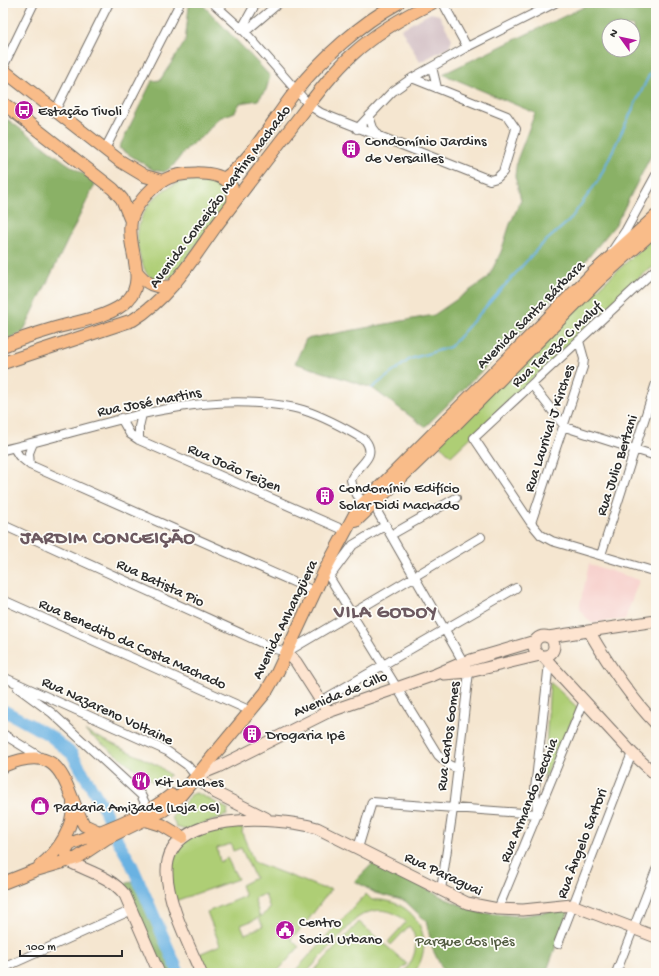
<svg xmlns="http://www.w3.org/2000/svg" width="659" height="976" viewBox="0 0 659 976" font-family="'Gochi Hand',sans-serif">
  <rect width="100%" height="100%" fill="#fdfcf7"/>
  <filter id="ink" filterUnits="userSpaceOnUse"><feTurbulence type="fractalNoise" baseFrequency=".025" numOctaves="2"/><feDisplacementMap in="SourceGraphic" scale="8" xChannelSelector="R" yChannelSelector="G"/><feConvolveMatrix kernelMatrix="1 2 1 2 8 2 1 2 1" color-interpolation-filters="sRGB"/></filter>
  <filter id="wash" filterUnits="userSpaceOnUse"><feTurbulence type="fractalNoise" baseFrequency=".012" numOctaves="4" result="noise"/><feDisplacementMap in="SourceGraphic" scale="16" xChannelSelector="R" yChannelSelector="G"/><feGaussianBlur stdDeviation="0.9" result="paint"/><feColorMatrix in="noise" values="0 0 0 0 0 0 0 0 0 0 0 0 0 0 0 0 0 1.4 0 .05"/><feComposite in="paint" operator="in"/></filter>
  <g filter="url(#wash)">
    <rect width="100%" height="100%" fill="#f5e6d0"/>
    <path fill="#f7d0cc" d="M 589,564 L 639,580 L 625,619 L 591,623 L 579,609 Z"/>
    <path fill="#d2bec3" d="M 431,13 L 439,15 L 452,39 L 449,47 L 420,62 L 401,29 Z"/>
    <path fill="#aece75" stroke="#6c7c50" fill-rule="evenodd" d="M 194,180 L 224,186 C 229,193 228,199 226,206 L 173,276 C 167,278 161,281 155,279 C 146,277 144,268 141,260 C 130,230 144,199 173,185 C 179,182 187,181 194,180 Z
      M 656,235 L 656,265 L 642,275 L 451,456 L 437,442 L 560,324 Z
      M 550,682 L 578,708 L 544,779 Z
      M 85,731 L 159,766 L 170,775 L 158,786 Z
      M 197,793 L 228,809 L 227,815 L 186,830 L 176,827 L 172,817 L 192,794 Z
      M 229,825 L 243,828 L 242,833 L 254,862 L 322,888 L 331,889 L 303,927 L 291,939 L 299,947 L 276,973 L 204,973 L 197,955 L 220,945 L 207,912 L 245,896 L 241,885 L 255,878 L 241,848 L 233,851 L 231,844 L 217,848 L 220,862 L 227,858 L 238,879 L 175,901 L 171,893 L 171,859 L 183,840 ZM 265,894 L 270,909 L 260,917 L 254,898 ZM 259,918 L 263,926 L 245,934 L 241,925 Z
      M 366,894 L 372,900 C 413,897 439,938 414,973 L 403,973 C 415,960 421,941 409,926 L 391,945 L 388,942 L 406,922 C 392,907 372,907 356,919 L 306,973 L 293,973 Z
      M 359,922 L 407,964 L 398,973 L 312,973 Z"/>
    <path fill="#8ab166" stroke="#5a6e48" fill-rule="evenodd" d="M 192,3 L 201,3 L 270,76 L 266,90 L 258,100 L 240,103 L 235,112 L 219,118 L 204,135 L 187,148 L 172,167 L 164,172 L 153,170 L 119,148 L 152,81 L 160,80 L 185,42 L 189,6 Z
      M 592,3 L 656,3 L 656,146 L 616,224 L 567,283 L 522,331 L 425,427 L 372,388 L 295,363 L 306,339 L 434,315 L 488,278 L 501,252 L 510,224 L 521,200 L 515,176 L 517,160 L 535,113 L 443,74 ZM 609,26 L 633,26 L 633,50 L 609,50 Z
      M 3,116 L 65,162 L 96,182 L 23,332 L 3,341 Z
      M 375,861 L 446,899 L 481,913 L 521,916 L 570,908 L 546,973 L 444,973 L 433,950 L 426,921 L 405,901 L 375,893 L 355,881 Z
      M 138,880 L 179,973 L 164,973 L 124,884 Z"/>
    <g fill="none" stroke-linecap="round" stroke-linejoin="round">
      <path stroke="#6bb2e2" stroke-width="2" d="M 372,388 L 410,359 L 450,347 L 539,247 L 569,221 L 598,181 L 656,61"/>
      <path stroke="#6bb2e2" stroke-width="12" d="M 3,710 L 49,735 L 72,754 L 103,807 L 118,841 L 131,863 L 179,973"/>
    </g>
  </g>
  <g filter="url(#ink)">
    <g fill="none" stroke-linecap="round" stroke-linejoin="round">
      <g stroke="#726c65" stroke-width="10">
        <path id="street" d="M 213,3 L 245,32 L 309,105 L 321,113 L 490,180 L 497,178 L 503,172 L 516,129 L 507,116 L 412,78
          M 443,3 L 467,47
          M 241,30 L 256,3
          M 245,32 L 279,3
          M 3,67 L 34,3
          M 432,67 L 437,88
          M 55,111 L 109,3
          M 369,116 L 373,128 L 380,137
          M 357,129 L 392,92 L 412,78 L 467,47 L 555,3
          M 105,149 L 180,3
          M 612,251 L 626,230 L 656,175
          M 656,269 L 474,438 L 531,523 L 541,535 L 552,541 L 656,572
          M 532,385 L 565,427 L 656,456
          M 121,418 L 130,434 L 139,440 L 346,531
          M 139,440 L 139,427 L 142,414
          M 14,448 L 19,456 L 30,465 L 316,592
          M 3,450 C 87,431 170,397 258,403 C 273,404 289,406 303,410 C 325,417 345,428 365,440 C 379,458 356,465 351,480 L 354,491 L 363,502
          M 30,465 L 29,453 L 33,443
          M 378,513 L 469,672 L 453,809 L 441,890
          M 531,523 L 583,367 L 584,359 L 579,341
          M 3,525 L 275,649 L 287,652 L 481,537
          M 391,535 L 456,498
          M 601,555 L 656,383
          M 325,570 L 438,755 L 449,765 L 458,769
          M 330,576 L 353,545 L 386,525
          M 3,600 L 251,711
          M 3,677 L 167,751 L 187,765 L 196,776
          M 18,688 L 52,713 L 141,795 L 145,803 L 143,811
          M 321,701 L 516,588
          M 3,734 L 42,758
          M 537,811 L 535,789 L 549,663
          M 358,848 L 372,802 L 537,814
          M 498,909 L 584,701
          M 558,944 L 632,753
          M 3,968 L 132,910
          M 616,973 L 656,870"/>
      </g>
      <g stroke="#726c65" stroke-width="13">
        <path id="secondary" d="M 589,631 C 608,664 629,696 656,724
          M534 646a10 10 0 1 1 20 0a10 10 0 1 1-20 0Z
          M 548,637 L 656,621
          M 287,652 L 296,662 L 328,712
          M 543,656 L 632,753 L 656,775
          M 444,674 L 469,672 L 540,655
          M 266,818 L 216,793 L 196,776 L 218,767 L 328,712 L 434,675 L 464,662 L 535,641
          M 68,861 C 89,872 110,876 125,895 L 159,973
          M 201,973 C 189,945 166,900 167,870 C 168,809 277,817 317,828 L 467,903 L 498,909 L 523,910 L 572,905 L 656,937"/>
      </g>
      <g stroke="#726c65" stroke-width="14">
        <path id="primary" d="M 3,70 L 120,161 L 145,176 L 163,181
          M 3,103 L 113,189 L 122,199 L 131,221
          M 224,179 C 254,157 272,121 295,92 C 322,58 360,24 398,3
          M 136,271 C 146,284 156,289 172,286
          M 3,346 C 19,339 35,334 52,329 C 73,322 113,317 128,300 C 148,279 126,247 131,221 C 134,206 150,189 162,181 C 177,172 216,169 229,183 C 234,189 234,196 233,203
          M 3,363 L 133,320 C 170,297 191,261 216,226 C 241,193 266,160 291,128 C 311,102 330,75 353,54 C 377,32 403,17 432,3
          M 356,521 L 436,444 L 600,279 L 656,229
          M 3,766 C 65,740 62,784 84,825 L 99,832
          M 146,820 L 162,825 L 182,837
          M 68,861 L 65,852 L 70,844 C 101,831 146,816 171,795
          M 40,866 C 59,851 74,828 73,802
          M 3,883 L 36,870 L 77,858 L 107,838 L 164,810 L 180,796 L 266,692 L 277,673 L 325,570 L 357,510 L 593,273 L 656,216"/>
      </g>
      <use href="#street" stroke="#fff" stroke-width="8"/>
      <use href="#secondary" stroke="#fde4d0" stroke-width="11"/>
      <use href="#primary" stroke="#f9bc89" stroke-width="12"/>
    </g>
  </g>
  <defs>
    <g id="bus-disc" transform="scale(1)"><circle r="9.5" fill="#b5179e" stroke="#fdfcf7"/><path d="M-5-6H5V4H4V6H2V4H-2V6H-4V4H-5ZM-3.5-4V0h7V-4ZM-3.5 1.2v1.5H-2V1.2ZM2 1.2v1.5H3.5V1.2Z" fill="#fff"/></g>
    <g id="building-disc" transform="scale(1)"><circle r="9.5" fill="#b5179e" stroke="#fdfcf7"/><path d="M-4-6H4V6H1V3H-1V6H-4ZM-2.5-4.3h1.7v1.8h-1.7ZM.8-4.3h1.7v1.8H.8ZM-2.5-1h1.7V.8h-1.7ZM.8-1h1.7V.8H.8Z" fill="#fff"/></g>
    <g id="restaurant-disc" transform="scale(1)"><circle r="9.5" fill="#b5179e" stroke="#fdfcf7"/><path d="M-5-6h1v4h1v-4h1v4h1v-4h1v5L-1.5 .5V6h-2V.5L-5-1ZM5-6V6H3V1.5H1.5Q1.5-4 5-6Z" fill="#fff"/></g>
    <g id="shop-disc" transform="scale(1)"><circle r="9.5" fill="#b5179e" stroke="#fdfcf7"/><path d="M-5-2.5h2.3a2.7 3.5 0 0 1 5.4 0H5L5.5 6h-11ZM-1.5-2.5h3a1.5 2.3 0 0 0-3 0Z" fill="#fff"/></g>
    <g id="civic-disc" transform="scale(1)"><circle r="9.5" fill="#b5179e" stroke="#fdfcf7"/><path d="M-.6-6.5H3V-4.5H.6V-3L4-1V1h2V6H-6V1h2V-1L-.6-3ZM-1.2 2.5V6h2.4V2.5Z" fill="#fff"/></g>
  </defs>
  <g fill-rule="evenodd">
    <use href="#bus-disc" x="24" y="110"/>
    <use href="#building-disc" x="351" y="149"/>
    <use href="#building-disc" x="325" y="496"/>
    <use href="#building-disc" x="252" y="734"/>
    <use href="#restaurant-disc" x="141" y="781"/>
    <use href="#shop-disc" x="40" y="806"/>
    <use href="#civic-disc" x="285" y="930"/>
  </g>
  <g text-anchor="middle" stroke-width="3.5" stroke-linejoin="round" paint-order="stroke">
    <g font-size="15" fill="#2b2b2b" stroke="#fdfcf7" text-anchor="start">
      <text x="38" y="115">Estação Tivoli</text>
      <text x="365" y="145">Condomínio Jardins<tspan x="365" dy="17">de Versailles</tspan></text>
      <text x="339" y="492">Condomínio Edifício<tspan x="339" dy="17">Solar Didi Machado</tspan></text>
      <text x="266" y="739">Drogaria Ipê</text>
      <text x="155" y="786">Kit Lanches</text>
      <text x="54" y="811">Padaria Amizade (Loja 06)</text>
      <text x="299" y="926">Centro<tspan x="299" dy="17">Social Urbano</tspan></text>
    </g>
    <g font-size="15" fill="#2b2b2b" stroke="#fdfcf7">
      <text transform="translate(219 196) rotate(-53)" y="5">Avenida Conceição Martins Machado</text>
      <text transform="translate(530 314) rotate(-45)" y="5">Avenida Santa Bárbara</text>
      <text transform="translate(556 344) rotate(-43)" y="5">Rua Tereza C Maluf</text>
      <text transform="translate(149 401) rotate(-11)" y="5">Rua José Martins</text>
      <text transform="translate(548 428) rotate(-72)" y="5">Rua Laurival J Kirches</text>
      <text transform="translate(616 465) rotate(-72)" y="5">Rua Julio Bertani</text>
      <text transform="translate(235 467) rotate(24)" y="5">Rua João Teizen</text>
      <text transform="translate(161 582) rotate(25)" y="5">Rua Batista Pio</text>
      <text transform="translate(284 619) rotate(-64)" y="5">Avenida Anhangüera</text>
      <text transform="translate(133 643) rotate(24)" y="5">Rua Benedito da Costa Machado</text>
      <text transform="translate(340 693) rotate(-22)" y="5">Avenida de Cillo</text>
      <text transform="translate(108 710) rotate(25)" y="5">Rua Nazareno Voltaine</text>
      <text transform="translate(447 736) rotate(-83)" y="5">Rua Carlos Gomes</text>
      <text transform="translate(528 800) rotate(-68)" y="5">Rua Armando Recchia</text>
      <text transform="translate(581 843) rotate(-69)" y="5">Rua Ângelo Sartori</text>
      <text transform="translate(444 873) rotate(25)" y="5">Rua Paraguai</text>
    </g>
    <g font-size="15" fill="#525c41" stroke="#fdfcf7">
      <text x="465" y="945">Parque dos Ipês</text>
    </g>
    <g font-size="19" font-weight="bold" letter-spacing="1" fill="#6c5960" stroke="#fdfcf7">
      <text x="108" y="543">JARDIM CONCEIÇÃO</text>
      <text x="386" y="617">VILA GODOY</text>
    </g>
  </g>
  <rect width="659" height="976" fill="none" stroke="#fdfcf7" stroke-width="16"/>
  <g transform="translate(621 38) rotate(303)"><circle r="19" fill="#fdfcf7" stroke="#a9a8a5"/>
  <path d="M0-3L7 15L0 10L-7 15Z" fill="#b5179e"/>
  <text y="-6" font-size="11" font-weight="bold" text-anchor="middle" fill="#2b2b2b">N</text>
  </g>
  <path d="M20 950v6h102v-6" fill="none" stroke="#2b2b2b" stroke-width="2"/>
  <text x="26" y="950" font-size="12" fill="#2b2b2b" stroke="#fdfcf7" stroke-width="3" paint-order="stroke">100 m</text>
</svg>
